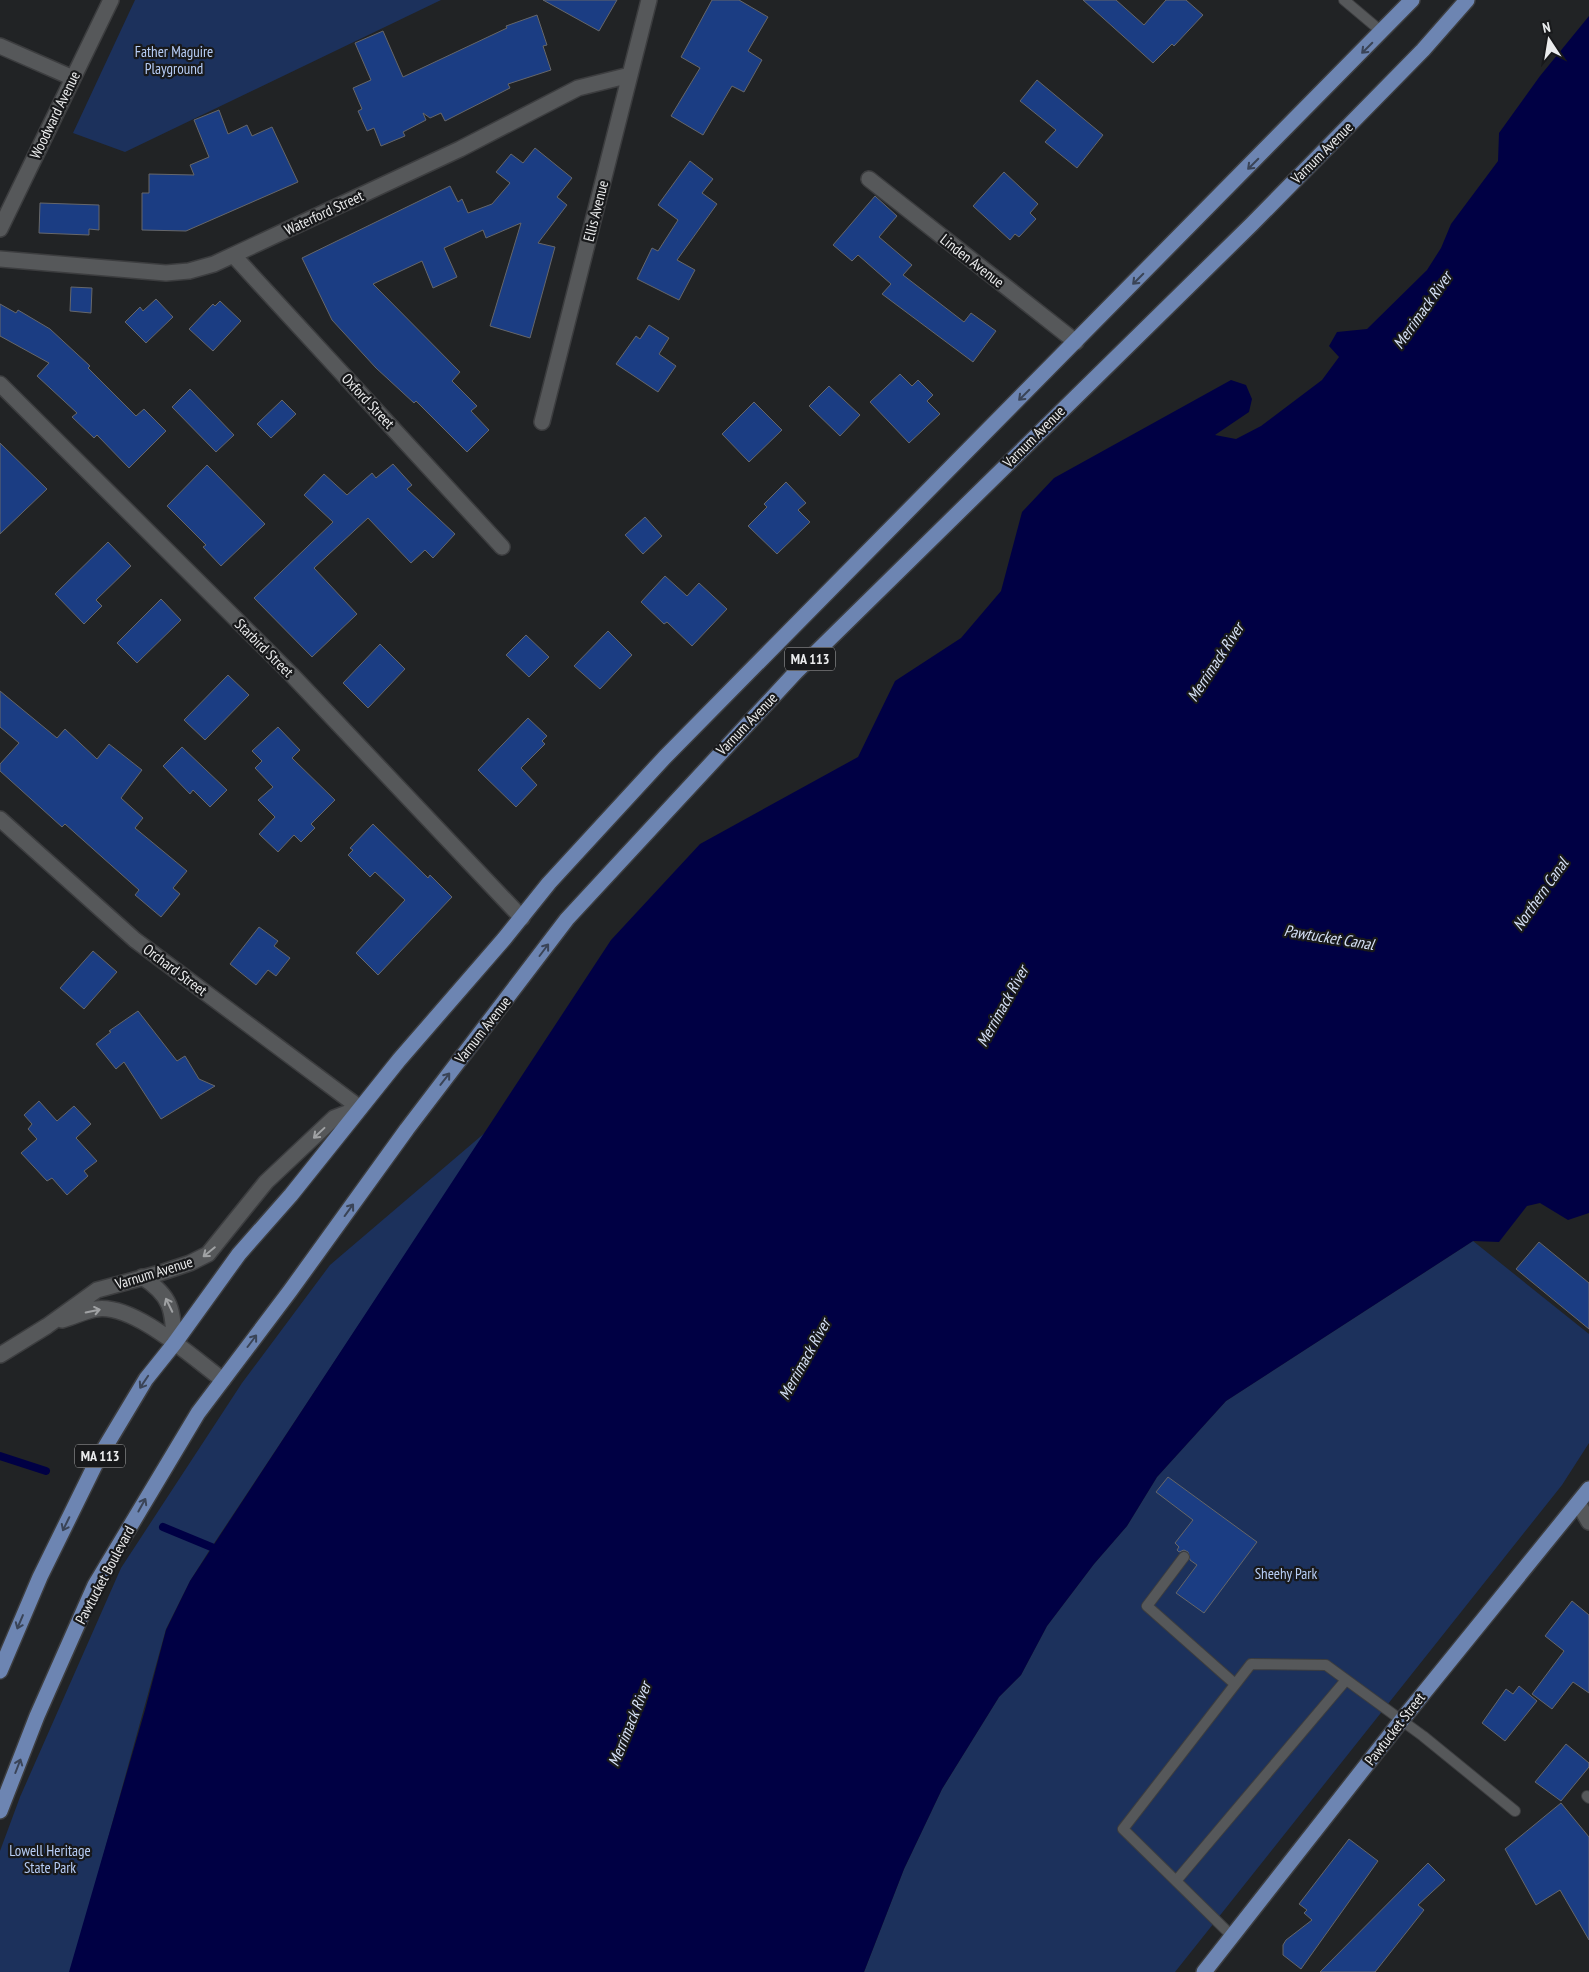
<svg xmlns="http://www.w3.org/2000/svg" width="1589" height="1972" viewBox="0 0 1589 1972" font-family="'PT Sans Narrow',sans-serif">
  <rect width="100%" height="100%" fill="#212325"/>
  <path fill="#1c315c" d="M 135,0 L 441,0 L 125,152 L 73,133 Z
    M 487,1131 L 209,1551 L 190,1581 L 166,1629 L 71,1972 L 0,1972 L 0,1851 L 20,1797 L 121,1568 L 242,1383 L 330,1265 Z
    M 1473,1241 L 1589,1334 L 1589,1443 L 1562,1485 L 1175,1972 L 864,1972 L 904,1869 L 942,1789 L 999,1697 L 1021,1675 L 1047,1626 L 1094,1564 L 1127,1526 L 1157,1477 L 1226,1401 Z"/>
  <path fill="#004" d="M 1589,16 L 1589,1213 L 1568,1220 L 1540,1203 L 1527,1206 L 1499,1242 L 1473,1241 L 1226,1401 L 1157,1477 L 1127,1526 L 1094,1564 L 1047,1626 L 1021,1675 L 999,1697 L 942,1789 L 904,1869 L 864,1972 L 69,1972 L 145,1710 L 166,1630 L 190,1581 L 611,940 L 700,844 L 858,757 L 895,681 L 961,638 L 1001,591 L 1022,512 L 1054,478 L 1231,380 L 1246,385 L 1252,399 L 1249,412 L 1215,435 L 1236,439 L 1261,426 L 1322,380 L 1339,357 L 1329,346 L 1337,332 L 1367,329 L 1427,270 L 1441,248 L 1451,224 L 1498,161 L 1499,133 L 1540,76 Z"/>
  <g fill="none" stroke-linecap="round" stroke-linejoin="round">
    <path stroke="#004" stroke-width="8" d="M 0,1456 L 46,1471
      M 163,1527 L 221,1551"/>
  </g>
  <path fill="#1b3d83" stroke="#66676a" d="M 543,0 L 617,0 L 599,31 Z
    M 712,0 L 739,0 L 768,17 L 748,51 L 762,60 L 744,92 L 732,86 L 703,135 L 671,116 L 700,68 L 681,57 Z
    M 1083,0 L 1116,0 L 1144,25 L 1166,0 L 1186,0 L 1203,15 L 1174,46 L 1172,44 L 1153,63 Z
    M 537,15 L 547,45 L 543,46 L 551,70 L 508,84 L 510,88 L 445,121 L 441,113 L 430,118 L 423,113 L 426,120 L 403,132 L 405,136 L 381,146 L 374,128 L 367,131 L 358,111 L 362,109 L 353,88 L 371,80 L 355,43 L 383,31 L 403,77 L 507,28 L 506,26 Z
    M 1037,80 L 1103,135 L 1077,168 L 1045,142 L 1056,130 L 1020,101 Z
    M 219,110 L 228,134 L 247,125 L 252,136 L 272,127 L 298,182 L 186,231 L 142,230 L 142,193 L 149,193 L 149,174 L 194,175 L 190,165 L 209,157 L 194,120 Z
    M 535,148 L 572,178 L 557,197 L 567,205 L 538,243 L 555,247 L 530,338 L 490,326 L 521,223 L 486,238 L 483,230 L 444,248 L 457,277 L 433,288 L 422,261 L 373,284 L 460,372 L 452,381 L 477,406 L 471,411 L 489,430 L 467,452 L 416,401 L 414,403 L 376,368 L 332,320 L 302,258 L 450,186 L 458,202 L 462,199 L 468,213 L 492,204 L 510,183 L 496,172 L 511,154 L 523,163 Z
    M 690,161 L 713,179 L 702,193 L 717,204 L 677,260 L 695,270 L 679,300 L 637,279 L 652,248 L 658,251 L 678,220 L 658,205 Z
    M 1004,172 L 1038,204 L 1030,213 L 1036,219 L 1019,237 L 1015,234 L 1010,240 L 973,206 Z
    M 875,196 L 897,216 L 879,237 L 912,265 L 903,275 L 964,322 L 971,313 L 996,331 L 973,362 L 882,294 L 891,284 L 858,255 L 852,261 L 833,245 Z
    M 40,203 L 99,205 L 99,230 L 89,229 L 89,235 L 39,233 Z
    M 71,287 L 92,288 L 91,313 L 70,311 Z
    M 156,299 L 173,317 L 146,343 L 125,322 L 140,307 L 143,311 Z
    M 220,301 L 241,321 L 213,351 L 189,329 L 213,304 L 215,306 Z
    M 0,304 L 16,313 L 18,310 L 50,329 L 90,366 L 88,368 L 136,416 L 144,409 L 166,431 L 129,468 L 97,435 L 94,438 L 72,417 L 77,413 L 37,376 L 49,363 L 0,336 Z
    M 649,325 L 669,338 L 659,354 L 676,366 L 658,392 L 616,364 L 636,336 L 640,339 Z
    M 900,374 L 912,386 L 918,380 L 933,395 L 927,401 L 940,414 L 909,443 L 870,402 Z
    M 829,386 L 860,415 L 840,436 L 809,406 Z
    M 190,389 L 234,435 L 216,452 L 172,407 Z
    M 282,400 L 296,414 L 271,438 L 257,424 Z
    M 754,402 L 782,430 L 749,462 L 722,434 Z
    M 0,443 L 47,489 L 0,534 Z
    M 393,464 L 412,485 L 407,489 L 455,534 L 433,558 L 425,550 L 411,563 L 368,518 L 314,568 L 357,614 L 312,657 L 254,598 L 333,522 L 304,495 L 324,474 L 347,495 L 372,473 L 376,478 Z
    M 207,465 L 265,524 L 221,566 L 203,547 L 206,545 L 167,506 Z
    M 786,482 L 806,503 L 798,510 L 810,522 L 777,554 L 748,526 L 767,507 L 764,504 Z
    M 645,517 L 662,536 L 643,554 L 625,535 Z
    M 108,542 L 131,566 L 96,600 L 102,606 L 84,624 L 55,594 Z
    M 665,576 L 687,596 L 699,583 L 727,609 L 692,646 L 667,622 L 664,624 L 641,602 Z
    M 161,599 L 181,620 L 137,663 L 117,643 Z
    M 608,631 L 632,655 L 600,689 L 574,666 Z
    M 526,635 L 549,657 L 529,677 L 506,655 Z
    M 380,644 L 405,669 L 368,708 L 343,683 Z
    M 228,675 L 249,695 L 205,740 L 184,720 Z
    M 0,691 L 57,738 L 65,729 L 97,759 L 109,744 L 142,770 L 121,798 L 143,818 L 135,828 L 187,871 L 173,888 L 180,894 L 161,917 L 135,895 L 139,890 L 65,824 L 62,827 L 0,771 L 0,764 L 19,743 L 0,727 Z
    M 528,718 L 547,736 L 542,741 L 545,744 L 521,768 L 537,785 L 516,807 L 478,770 Z
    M 278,727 L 300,750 L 292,758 L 335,800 L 311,824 L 315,828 L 301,842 L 294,835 L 278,852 L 259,834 L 275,817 L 258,800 L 273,787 L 255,768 L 262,761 L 252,751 Z
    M 182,747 L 227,790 L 210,807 L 193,790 L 190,794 L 163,766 Z
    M 373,824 L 428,878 L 430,875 L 452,897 L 378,975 L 356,953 L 405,900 L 375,872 L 370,877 L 348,855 L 353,850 L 350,848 Z
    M 259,927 L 278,941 L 274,946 L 290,958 L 276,976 L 268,970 L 256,985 L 230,964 Z
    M 93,951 L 117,972 L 84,1009 L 60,988 Z
    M 138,1011 L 177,1061 L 185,1056 L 199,1079 L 215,1086 L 161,1119 L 124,1062 L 116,1069 L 96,1044 L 111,1032 L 109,1031 Z
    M 39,1101 L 57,1121 L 74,1106 L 91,1124 L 76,1138 L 97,1161 L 84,1171 L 88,1176 L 67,1195 L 52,1178 L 47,1181 L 21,1153 L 37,1139 L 28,1129 L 32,1124 L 24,1115 Z
    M 1539,1242 L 1589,1283 L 1589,1329 L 1516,1269 Z
    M 1168,1477 L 1257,1542 L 1204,1613 L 1176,1593 L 1197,1565 L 1190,1560 L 1188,1552 L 1184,1550 L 1179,1552 L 1177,1550 L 1179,1547 L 1175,1543 L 1193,1520 L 1156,1492 Z
    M 1572,1601 L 1589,1615 L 1589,1693 L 1573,1682 L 1552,1709 L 1532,1694 L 1564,1651 L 1545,1636 Z
    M 1519,1686 L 1537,1701 L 1505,1741 L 1482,1723 L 1506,1689 L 1513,1694 Z
    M 1566,1744 L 1589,1763 L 1589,1767 L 1561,1801 L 1535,1782 Z
    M 1561,1803 L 1589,1837 L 1589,1940 L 1560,1890 L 1536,1905 L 1505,1849 Z
    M 1349,1839 L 1378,1861 L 1301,1969 L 1283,1955 L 1283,1945 L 1286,1940 L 1312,1920 L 1304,1913 L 1307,1910 L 1299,1904 Z
    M 1428,1863 L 1445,1880 L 1418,1905 L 1424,1910 L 1375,1972 L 1320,1972 Z"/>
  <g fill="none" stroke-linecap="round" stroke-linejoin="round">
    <g stroke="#3c3d3f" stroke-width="12">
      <path id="service" d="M 1344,0 L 1382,32
        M 1184,1557 L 1147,1606 L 1235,1684
        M 1587,1796 L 1589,1798
        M 1176,1881 L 1346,1680
        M 1231,1935 L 1123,1829 L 1251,1664 L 1326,1665 L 1423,1736 L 1515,1811"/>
    </g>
    <g stroke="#3c3d3f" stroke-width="18">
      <path id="minor" d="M 0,46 L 73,78
        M 869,179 L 1076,342
        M 0,229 L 111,0
        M 234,256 L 502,547
        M 0,259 L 166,273 L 189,271 L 214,264 L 460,149 L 578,88 L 630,75
        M 0,384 L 291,674 L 522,918
        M 542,422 L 649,0
        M 0,819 L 135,940 L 360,1108"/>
    </g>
    <g stroke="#3c3d3f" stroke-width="18">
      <path id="tertiary" d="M 1578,1503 L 1589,1522"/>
    </g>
    <g stroke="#3c3d3f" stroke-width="18">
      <path id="secondary" d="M 142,1277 C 172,1296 173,1310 174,1344
        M 62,1320 C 73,1317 85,1311 96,1309 C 134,1303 193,1358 223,1380
        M 0,1355 L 47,1326 L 97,1290 L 160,1273 L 190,1263 L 208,1254 L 266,1182 L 334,1118 L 360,1108"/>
    </g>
    <g stroke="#3c3d3f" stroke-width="18">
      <path id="primary" d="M 0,1671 L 40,1577 L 98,1459 L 146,1379 L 174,1344 L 239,1254 L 291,1195 L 399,1060 L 504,939 L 549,883 L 665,757 L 1412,0
        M 0,1811 L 37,1716 L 95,1585 L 198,1413 L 290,1291 L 407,1129 L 567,919 L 796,672 L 1252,224 L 1423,50 L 1467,0
        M 1204,1972 L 1401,1721 L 1589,1489"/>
    </g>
    <use href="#service" stroke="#56585a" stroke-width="10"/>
    <use href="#minor" stroke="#56585a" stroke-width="15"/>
    <use href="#tertiary" stroke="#56585a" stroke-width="15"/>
    <use href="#secondary" stroke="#56585a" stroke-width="15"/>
    <use href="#primary" stroke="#6d85b2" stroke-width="15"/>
  </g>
  <defs><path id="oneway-shaft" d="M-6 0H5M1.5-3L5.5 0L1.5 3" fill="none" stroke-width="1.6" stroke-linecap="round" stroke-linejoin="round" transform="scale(1.25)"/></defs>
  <g stroke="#3a4457">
    <use href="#oneway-shaft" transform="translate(1367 48) rotate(135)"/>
    <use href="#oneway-shaft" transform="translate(1253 164) rotate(135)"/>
    <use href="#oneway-shaft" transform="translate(1138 279) rotate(135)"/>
    <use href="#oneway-shaft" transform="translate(1024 395) rotate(135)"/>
    <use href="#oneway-shaft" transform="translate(544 950) rotate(-53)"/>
    <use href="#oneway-shaft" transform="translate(445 1079) rotate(-52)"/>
    <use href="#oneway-shaft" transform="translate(349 1210) rotate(-54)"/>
    <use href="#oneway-shaft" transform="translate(252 1341) rotate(-53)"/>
    <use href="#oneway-shaft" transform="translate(144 1382) rotate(124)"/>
    <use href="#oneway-shaft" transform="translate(142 1505) rotate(-61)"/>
    <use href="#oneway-shaft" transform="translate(66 1524) rotate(116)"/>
    <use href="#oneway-shaft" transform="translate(20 1622) rotate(113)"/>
    <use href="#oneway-shaft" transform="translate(18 1766) rotate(-69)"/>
  </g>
  <g stroke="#a0a2a4">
    <use href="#oneway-shaft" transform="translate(319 1133) rotate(137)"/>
    <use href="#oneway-shaft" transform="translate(209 1252) rotate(141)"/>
    <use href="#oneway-shaft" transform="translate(169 1305) rotate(-116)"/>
    <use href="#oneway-shaft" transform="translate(93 1311) rotate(-12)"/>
  </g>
  <g text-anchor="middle" stroke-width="4.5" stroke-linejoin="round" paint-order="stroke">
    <g fill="#18191b" stroke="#acadae" stroke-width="1">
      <rect x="785" y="647.5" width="50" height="23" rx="4"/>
      <rect x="75" y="1444.5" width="50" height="23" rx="4"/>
    </g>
    <g font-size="14" font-weight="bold" fill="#ebeced">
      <text x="810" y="664">MA 113</text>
      <text x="100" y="1461">MA 113</text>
    </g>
    <g font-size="15" fill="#b7cdf5" stroke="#18191b">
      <text x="174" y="57">Father Maguire<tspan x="174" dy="17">Playground</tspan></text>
      <text x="1286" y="1579">Sheehy Park</text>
      <text x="50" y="1856">Lowell Heritage<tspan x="50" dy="17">State Park</tspan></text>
    </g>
    <g font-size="15" fill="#ebeced" stroke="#18191b">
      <text transform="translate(55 115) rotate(-64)" y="5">Woodward Avenue</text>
      <text transform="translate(1322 153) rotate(-45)" y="5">Varnum Avenue</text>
      <text transform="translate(596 211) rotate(-76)" y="5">Ellis Avenue</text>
      <text transform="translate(324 213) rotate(-25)" y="5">Waterford Street</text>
      <text transform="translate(972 261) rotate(38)" y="5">Linden Avenue</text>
      <text transform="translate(368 401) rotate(47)" y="5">Oxford Street</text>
      <text transform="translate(1034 437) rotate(-45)" y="5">Varnum Avenue</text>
      <text transform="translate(264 648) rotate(45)" y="5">Starbird Street</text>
      <text transform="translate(747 724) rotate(-46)" y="5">Varnum Avenue</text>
      <text transform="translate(175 970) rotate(37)" y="5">Orchard Street</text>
      <text transform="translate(483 1030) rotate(-52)" y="5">Varnum Avenue</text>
      <text transform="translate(154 1273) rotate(-17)" y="5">Varnum Avenue</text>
      <text transform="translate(105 1575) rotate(-62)" y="5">Pawtucket Boulevard</text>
      <text transform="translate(1395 1729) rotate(-52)" y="5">Pawtucket Street</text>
    </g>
    <g font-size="16" font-style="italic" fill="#d6e1f6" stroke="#18191b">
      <text transform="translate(1422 310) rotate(-55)" y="6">Merrimack River</text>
      <text transform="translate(1215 662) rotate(-57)" y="6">Merrimack River</text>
      <text transform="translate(1540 894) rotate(-55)" y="6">Northern Canal</text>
      <text transform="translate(1329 937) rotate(9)" y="6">Pawtucket Canal</text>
      <text transform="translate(1002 1006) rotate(-61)" y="6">Merrimack River</text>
      <text transform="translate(804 1359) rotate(-61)" y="6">Merrimack River</text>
      <text transform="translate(629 1724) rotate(-68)" y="6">Merrimack River</text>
    </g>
  </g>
  <g transform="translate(1549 40) rotate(348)" stroke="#18191b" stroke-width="4" paint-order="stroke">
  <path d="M0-4L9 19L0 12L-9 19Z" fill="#ebeced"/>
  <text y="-8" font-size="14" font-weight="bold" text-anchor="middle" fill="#ebeced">N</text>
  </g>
</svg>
